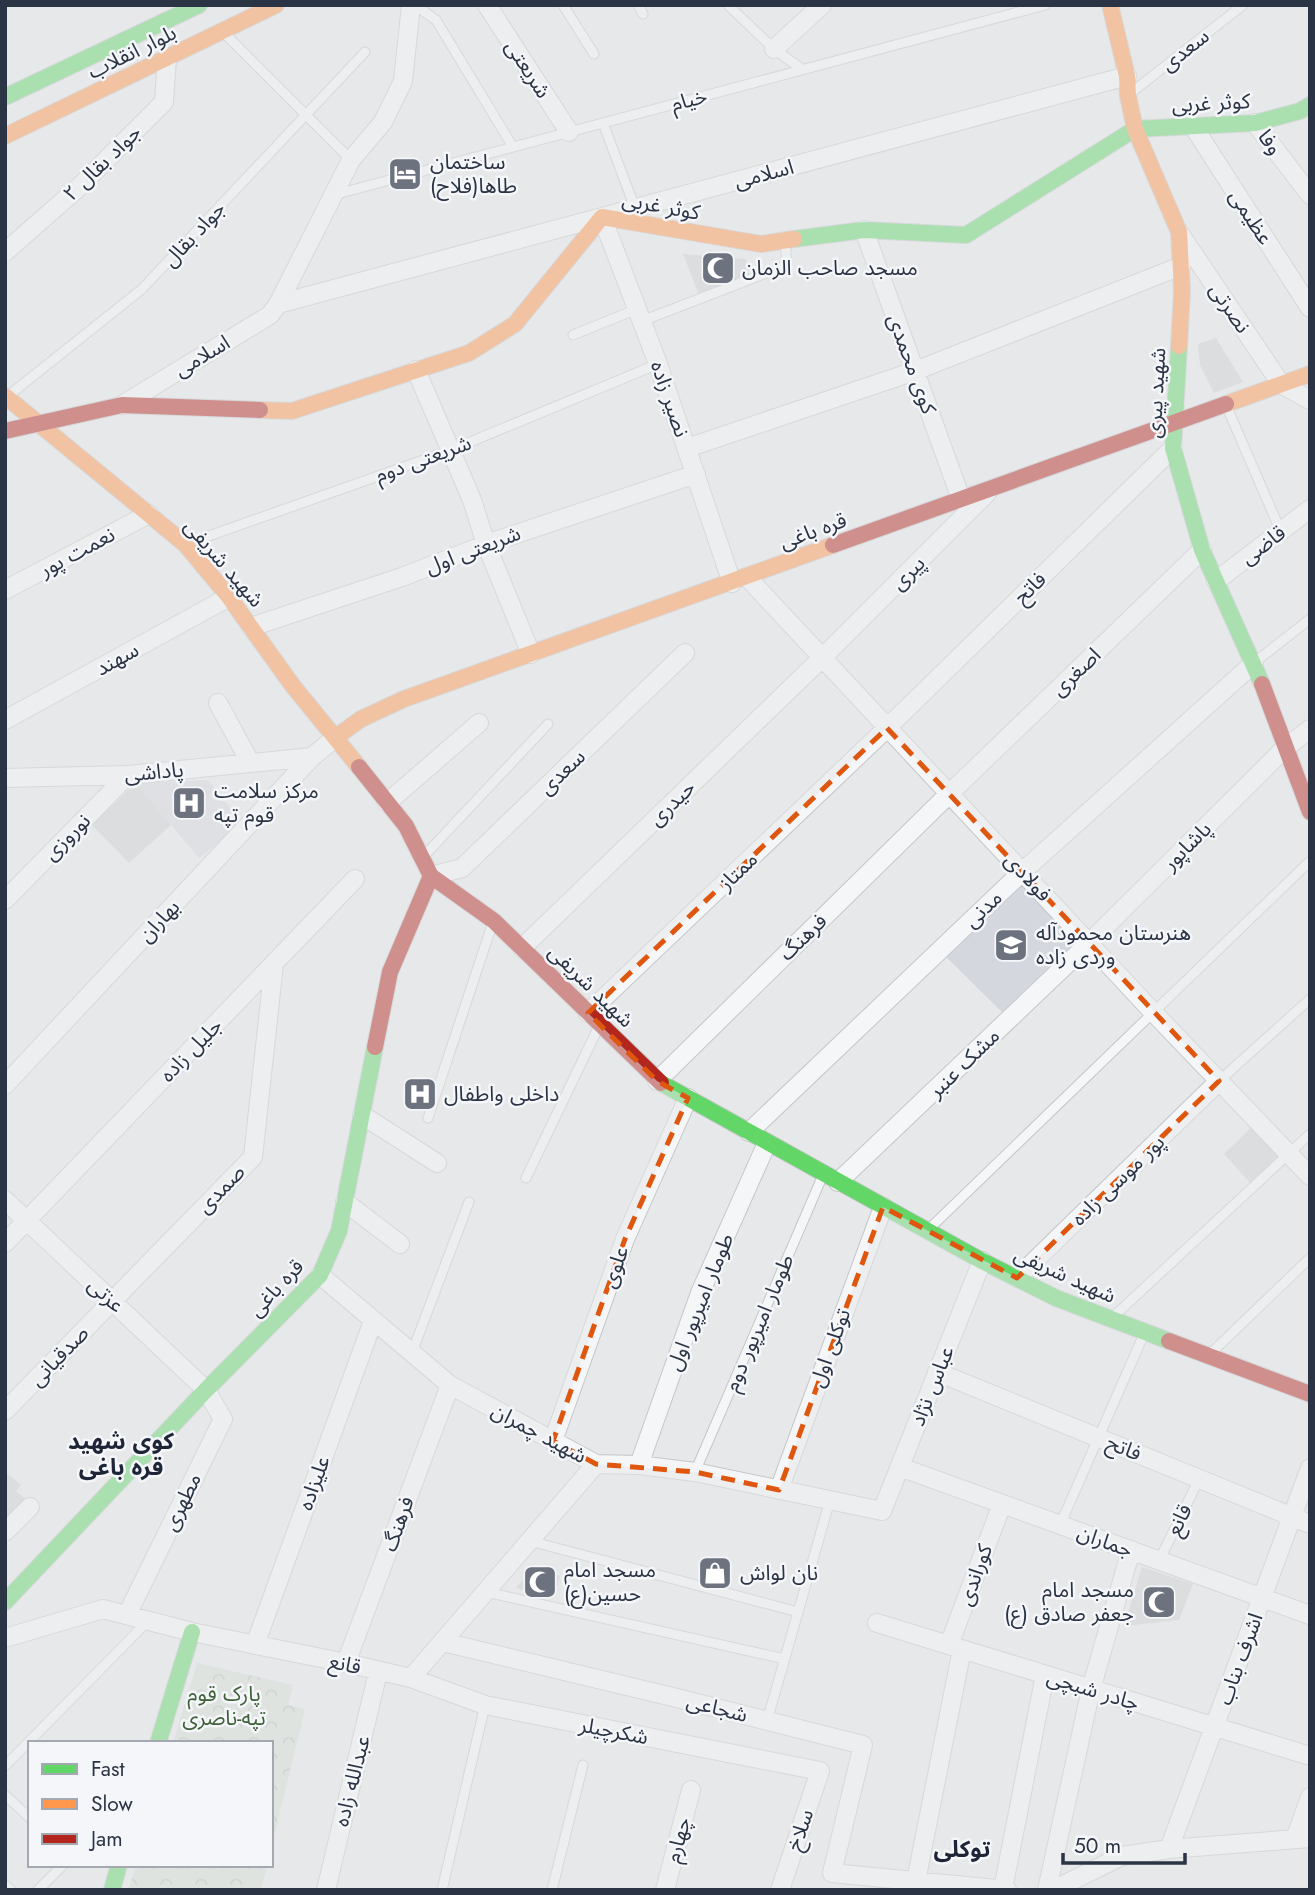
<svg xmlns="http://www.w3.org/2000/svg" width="1315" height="1895" viewBox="0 0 1315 1895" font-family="Jost,'Noto Sans Arabic',sans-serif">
  <defs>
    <pattern id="park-crowns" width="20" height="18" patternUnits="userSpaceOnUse" patternTransform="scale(1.75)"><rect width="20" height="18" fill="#d6ded6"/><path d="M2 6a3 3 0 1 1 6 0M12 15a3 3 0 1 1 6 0" fill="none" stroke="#b8bfb9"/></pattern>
  </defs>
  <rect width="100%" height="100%" fill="#e6e8ea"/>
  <path fill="#d4d7dd" d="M 208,780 L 242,824 L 199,858 L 136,783 Z
    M 1022,876 L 1080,938 L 1002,1012 L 942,953 Z"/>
  <path fill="url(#park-crowns)" d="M 197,1663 L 293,1685 L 288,1705 L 305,1709 L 271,1849 L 271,1743 L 173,1743 Z
    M 136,1865 L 267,1865 L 261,1890 L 128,1890 Z"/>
  <path fill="#ced0d3" d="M 683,254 L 746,259 L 749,277 L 699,295 Z
    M 1216,338 L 1243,382 L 1214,393 L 1200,365 L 1198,344 Z
    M 136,783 L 171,825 L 129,863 L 92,825 Z
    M 1256,1123 L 1286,1153 L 1252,1185 L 1224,1154 Z
    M 5,1472 L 21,1485 L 16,1491 L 27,1500 L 5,1523 Z
    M 534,1566 L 560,1576 L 553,1598 L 516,1588 Z
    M 1142,1567 L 1193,1584 L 1179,1620 L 1124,1626 Z"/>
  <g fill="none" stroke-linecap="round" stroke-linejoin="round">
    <g stroke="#c4c6c8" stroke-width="11">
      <path id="lane" d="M 415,5 L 436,20 L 513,147
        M 563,5 L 594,54
        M 638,5 L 643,14
        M 728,5 L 774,49 L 802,69
        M 226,35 L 351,160
        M 1132,92 L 1243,5
        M 603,123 L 635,208
        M 337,194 L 1045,5
        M 642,321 L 787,265 L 785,241
        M 573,335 L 637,309
        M 8,396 L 142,289 L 365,52
        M 1226,405 L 1281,532
        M 189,543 L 446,452 L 658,364
        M 1255,662 L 1310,619
        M 425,855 L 548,724
        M 1219,1081 L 1310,999
        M 428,1118 L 493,922
        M 526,1178 L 599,1026
        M 928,1230 L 1309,862
        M 1114,1316 L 1310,1134
        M 411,1355 L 469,1202
        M 1209,1355 L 1310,1258
        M 695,1472 L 823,1175
        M 1060,1525 L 1144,1334
        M 530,1541 L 798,1612
        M 1159,1561 L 1199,1479
        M 486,1592 L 785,1659
        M 767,1721 L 830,1500
        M 5,1766 L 148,1621
        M 5,1795 L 30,1818
        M 5,1885 L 11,1890
        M 38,1890 L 63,1865
        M 442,1890 L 485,1705
        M 552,1890 L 583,1765"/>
    </g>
    <g stroke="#c4c6c8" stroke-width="20">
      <path id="street" d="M 487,5 L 569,132
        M 774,49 L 822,5
        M 1255,123 L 1310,195
        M 1193,126 L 1310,308
        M 602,217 L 658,364 L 732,583
        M 864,230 L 961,499
        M 1180,234 L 1281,384 L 1310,400
        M 5,252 L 79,187 L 164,102 L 167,58
        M 278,304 L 1127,76
        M 416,370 L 472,500 L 486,544 L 531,654
        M 122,405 L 270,315 L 278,304 L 351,160 L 383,122 L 403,81 L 411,5
        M 687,448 L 915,371 L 1181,266
        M 747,577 L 1152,1011 L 1310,1176
        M 1216,581 L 1310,509
        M 5,590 L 149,514
        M 251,627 L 402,577 L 495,541 L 696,474
        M 218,703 L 250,762
        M 5,720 L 229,597
        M 5,778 L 128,775 L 312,757 L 336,737
        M 387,803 L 479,723
        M 431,876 L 462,868 L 685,653
        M 5,900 L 128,775
        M 522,948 L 822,658 L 987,493
        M 588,1013 L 887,728 L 1173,448
        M 657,1081 L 949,794 L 1202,550
        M 5,1085 L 312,757
        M 362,1115 L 437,1163
        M 749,1132 L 1022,872 L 1254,663
        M 838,1182 L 1089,943 L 1285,748 L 1310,729
        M 5,1200 L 206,1390 L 223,1419 L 127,1615
        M 345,1202 L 400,1244
        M 5,1243 L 355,879
        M 320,1275 L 450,1385 L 596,1464 L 639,1465 L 695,1472 L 882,1511 L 982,1261
        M 1017,1278 L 1219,1081
        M 937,1372 L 1310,1524
        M 5,1411 L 253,1157 L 274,964
        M 553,1441 L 625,1239 L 688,1098
        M 639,1465 L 700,1293 L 767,1143
        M 900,1467 L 1310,1615
        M 779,1490 L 883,1207
        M 5,1532 L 30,1507
        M 877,1623 L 1310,1756
        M 5,1638 L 103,1609 L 192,1632 L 346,1663 L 411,1678 L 485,1705 L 820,1771 L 780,1890
        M 443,1642 L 681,1699 L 863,1745 L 832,1873 L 1007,1890
        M 255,1645 L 373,1321
        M 949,1645 L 1002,1504
        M 346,1663 L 450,1385
        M 411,1678 L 596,1464
        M 1295,1839 L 1310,1797
        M 1169,1849 L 1310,1468
        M 916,1881 L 962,1649
        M 1003,1889 L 1045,1675
        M 326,1890 L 378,1672
        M 665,1890 L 691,1790
        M 1047,1890 L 1091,1689 L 1131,1550
        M 1053,1890 L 1122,1856 L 1169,1849 L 1310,1838"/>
    </g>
    <g stroke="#c4c6c8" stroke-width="18">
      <path id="fast" d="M 5,97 L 199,5
        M 794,239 L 864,230 L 966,235 L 1135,129 L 1255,123 L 1300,111 L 1310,105
        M 1179,346 L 1173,448 L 1202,550 L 1262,684
        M 661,1083 L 982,1261 L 1056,1298 L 1169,1341
        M 5,1602 L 206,1390 L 320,1275 L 339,1231 L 375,1047
        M 158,1743 L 192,1632
        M 112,1890 L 119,1865"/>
    </g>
    <g stroke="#c4c6c8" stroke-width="18">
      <path id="slow" d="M 1110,5 L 1127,76 L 1128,96 L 1135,129 L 1179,232 L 1182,292 L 1179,346
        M 5,136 L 276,5
        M 5,396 L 185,544 L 229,597 L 293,686 L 359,767
        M 1226,404 L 1310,374
        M 260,410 L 292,411 L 469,353 L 515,324 L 602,217 L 761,244 L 794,239
        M 336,737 L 361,719 L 404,699 L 833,545"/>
    </g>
    <g stroke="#c4c6c8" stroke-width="18">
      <path id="jam" d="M 5,431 L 122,405 L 260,410
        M 833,545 L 1226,404
        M 1262,684 L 1310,812
        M 359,767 L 406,826 L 431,876 L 494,921 L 661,1083
        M 375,1047 L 390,972 L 431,876
        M 1169,1341 L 1310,1394"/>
    </g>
    <use href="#lane" stroke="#f5f6f7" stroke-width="9"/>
    <use href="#street" stroke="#f5f6f7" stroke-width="18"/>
    <use href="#fast" stroke="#63d668" stroke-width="16"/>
    <use href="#slow" stroke="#ff974d" stroke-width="16"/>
    <use href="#jam" stroke="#b3261e" stroke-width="16"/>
  </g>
  <path d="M0 0H1315V1895H0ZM 887,728 L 1219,1081 L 1017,1278 L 883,1207 L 779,1490 L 695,1472 L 596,1464 L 553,1441 L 625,1239 L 688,1098 L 657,1081 L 588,1013 Z" fill="#e6e8ea" fill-opacity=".55" fill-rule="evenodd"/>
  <path fill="none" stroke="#df570f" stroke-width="5" stroke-dasharray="14 9" stroke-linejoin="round" d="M 887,728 L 1219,1081 L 1017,1278 L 883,1207 L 779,1490 L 695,1472 L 596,1464 L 553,1441 L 625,1239 L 688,1098 L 657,1081 L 588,1013 Z"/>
  <defs>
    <g id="hotel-square" transform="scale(1.75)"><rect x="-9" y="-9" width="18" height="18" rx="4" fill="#6c737f" stroke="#f4f6f9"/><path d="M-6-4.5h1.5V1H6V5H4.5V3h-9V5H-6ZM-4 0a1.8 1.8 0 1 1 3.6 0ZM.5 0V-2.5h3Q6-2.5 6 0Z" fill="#fff"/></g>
    <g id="mosque-square" transform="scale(1.75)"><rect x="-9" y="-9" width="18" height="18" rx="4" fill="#6c737f" stroke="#f4f6f9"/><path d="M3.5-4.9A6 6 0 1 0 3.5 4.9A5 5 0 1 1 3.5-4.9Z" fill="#fff"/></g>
    <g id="hospital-square" transform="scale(1.75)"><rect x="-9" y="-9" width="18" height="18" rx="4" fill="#6c737f" stroke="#f4f6f9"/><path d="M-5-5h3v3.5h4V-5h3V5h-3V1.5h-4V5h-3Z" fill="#fff"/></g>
    <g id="school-square" transform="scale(1.75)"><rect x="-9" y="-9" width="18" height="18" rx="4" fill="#6c737f" stroke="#f4f6f9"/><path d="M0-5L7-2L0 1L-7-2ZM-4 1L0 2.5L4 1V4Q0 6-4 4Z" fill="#fff"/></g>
    <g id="shop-square" transform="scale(1.75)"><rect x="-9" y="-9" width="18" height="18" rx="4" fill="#6c737f" stroke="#f4f6f9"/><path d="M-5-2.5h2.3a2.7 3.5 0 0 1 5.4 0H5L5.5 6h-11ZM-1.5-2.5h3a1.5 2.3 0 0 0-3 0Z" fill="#fff"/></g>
  </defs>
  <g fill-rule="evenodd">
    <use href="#hotel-square" x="405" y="174"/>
    <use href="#mosque-square" x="718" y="268"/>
    <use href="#hospital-square" x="189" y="803"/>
    <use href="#school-square" x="1011" y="945"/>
    <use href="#hospital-square" x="420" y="1094"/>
    <use href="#shop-square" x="715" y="1573"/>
    <use href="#mosque-square" x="540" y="1582"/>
    <use href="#mosque-square" x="1159" y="1602"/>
  </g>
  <g text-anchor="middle" stroke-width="5" stroke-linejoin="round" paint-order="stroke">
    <g font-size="21" fill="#2b3445" stroke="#f4f6f9">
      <text transform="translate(1185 50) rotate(-38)" y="7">سعدی</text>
      <text transform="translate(132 52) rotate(-26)" y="7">بلوار انقلاب</text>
      <text transform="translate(528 69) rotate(57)" y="7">شریعتی</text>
      <text transform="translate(689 100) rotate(-15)" y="7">خیام</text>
      <text transform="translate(1211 103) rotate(-3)" y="7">کوثر غربی</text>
      <text transform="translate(1270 142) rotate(53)" y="7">وفا</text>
      <text transform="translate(102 163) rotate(-44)" y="7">جواد بقال ۲</text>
      <text transform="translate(764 174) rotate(-15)" y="7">اسلامی</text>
      <text transform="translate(661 206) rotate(10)" y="7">کوثر غربی</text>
      <text transform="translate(1251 217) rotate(57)" y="7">عظیمی</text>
      <text transform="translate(194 234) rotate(-47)" y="7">جواد بقال</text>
      <text transform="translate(1230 308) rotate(56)" y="7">نصرتی</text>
      <text transform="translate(202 356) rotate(-31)" y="7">اسلامی</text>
      <text transform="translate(912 364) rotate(70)" y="7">کوی محمدی</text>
      <text transform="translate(1156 393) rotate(-87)" y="7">شهید پیری</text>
      <text transform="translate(670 399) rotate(71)" y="7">نصیر زاده</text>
      <text transform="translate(423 459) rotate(-20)" y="7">شریعتی دوم</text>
      <text transform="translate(813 531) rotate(-20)" y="7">قره باغی</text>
      <text transform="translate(1263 545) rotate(-37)" y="7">قاضی</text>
      <text transform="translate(473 550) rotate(-21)" y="7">شریعتی اول</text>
      <text transform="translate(77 552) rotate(-28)" y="7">نعمت پور</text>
      <text transform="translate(224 563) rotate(49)" y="7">شهید شریفى</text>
      <text transform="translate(908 573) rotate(-45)" y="7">پیری</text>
      <text transform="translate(1030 588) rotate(-44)" y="7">فاتح</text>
      <text transform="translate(117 659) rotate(-29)" y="7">سهند</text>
      <text transform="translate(1076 672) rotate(-44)" y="7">اصغری</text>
      <text transform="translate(154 772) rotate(-5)" y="7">پاداشی</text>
      <text transform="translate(562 772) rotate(-44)" y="7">سعدی</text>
      <text transform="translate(672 803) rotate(-44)" y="7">حیدری</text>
      <text transform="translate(67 837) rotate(-45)" y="7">نوروزی</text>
      <text transform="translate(1187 846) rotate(-45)" y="7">پاشاپور</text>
      <text transform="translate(738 871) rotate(-44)" y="7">ممتاز</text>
      <text transform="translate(1028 877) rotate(47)" y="7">فولادی</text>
      <text transform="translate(983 909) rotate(-44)" y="7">مدنی</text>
      <text transform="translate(159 921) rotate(-47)" y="7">بهاران</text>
      <text transform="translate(803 937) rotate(-44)" y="7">فرهنگ</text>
      <text transform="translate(591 986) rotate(44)" y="7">شهید شریفى</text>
      <text transform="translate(191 1050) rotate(-46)" y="7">جلیل زاده</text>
      <text transform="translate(964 1063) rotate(-44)" y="7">مشک عنبر</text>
      <text transform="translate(1118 1180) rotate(-44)" y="7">پور موسی زاده</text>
      <text transform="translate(221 1189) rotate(-46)" y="7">صمدی</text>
      <text transform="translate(615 1267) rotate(-70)" y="7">علوی</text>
      <text transform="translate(1065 1275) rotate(24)" y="7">شهید شریفى</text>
      <text transform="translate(276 1288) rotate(-47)" y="7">قره باغی</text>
      <text transform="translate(106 1295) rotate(43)" y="7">عزتی</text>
      <text transform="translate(700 1302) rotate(-68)" y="7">طومار امیرپور اول</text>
      <text transform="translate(759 1323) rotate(-67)" y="7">طومار امیرپور دوم</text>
      <text transform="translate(830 1348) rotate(-70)" y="7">توکلی اول</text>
      <text transform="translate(59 1356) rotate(-46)" y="7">صدقیانی</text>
      <text transform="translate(932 1386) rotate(-68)" y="7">عباس نژاد</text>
      <text transform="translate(539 1433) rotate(28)" y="7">شهید چمران</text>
      <text transform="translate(1124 1448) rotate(22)" y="7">فاتح</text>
      <text transform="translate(314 1483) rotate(-70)" y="7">علیزاده</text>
      <text transform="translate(182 1502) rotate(-64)" y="7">مطهری</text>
      <text transform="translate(1179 1520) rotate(-64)" y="7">قانع</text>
      <text transform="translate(398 1524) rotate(-70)" y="7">فرهنگ</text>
      <text transform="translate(1105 1541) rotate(20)" y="7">جماران</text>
      <text transform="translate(975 1575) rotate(-70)" y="7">کوراندی</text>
      <text transform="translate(1240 1659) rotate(-70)" y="7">اشرف بناب</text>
      <text transform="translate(345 1664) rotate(13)" y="7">قانع</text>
      <text transform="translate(1093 1690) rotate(17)" y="7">چادر شبچی</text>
      <text transform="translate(717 1708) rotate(14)" y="7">شجاعی</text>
      <text transform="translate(614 1731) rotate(11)" y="7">شکرچیلر</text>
      <text transform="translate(352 1781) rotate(-76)" y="7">عبدالله زاده</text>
      <text transform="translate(800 1830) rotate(-71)" y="7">سلاخ</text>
      <text transform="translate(678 1840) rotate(-75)" y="7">چهارم</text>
    </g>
    <g font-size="21" fill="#2b3445" stroke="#f4f6f9" text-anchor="start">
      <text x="430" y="169">ساختمان<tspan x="430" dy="24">طاها(فلاح)</tspan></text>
      <text x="742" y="275">مسجد صاحب الزمان</text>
      <text x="214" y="798">مرکز سلامت<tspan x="214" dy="24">قوم تپه</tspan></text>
      <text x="1036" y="940">هنرستان محمودآله<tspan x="1036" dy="24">وردی زاده</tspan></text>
      <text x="444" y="1101">داخلی واطفال</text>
      <text x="564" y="1577">مسجد امام<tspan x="564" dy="24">حسین(ع)</tspan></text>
      <text x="740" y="1580">نان لواش</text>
      <text x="1134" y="1597" text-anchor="end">مسجد امام<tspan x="1134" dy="24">جعفر صادق (ع)</tspan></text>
    </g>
    <g font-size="21" fill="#3f6138" stroke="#f4f6f9">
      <text x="224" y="1701">پارک قوم<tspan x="224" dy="24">تپه-ناصری</tspan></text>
    </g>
    <g font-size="23" font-weight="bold" fill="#1d2536" stroke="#f4f6f9">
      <text x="121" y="1449">کوی شهید<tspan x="121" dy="26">قره باغی</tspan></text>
      <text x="962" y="1857">توکلی</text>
    </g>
  </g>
  <rect width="1315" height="1895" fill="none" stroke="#2b3445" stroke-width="14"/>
  <rect x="28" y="1741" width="245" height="126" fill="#f4f6f9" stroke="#a4a8b1" stroke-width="2"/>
  <rect x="42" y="1764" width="35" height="10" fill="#63d668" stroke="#a4a8b1" stroke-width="2"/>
  <text x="91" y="1776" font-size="21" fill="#2b3445">Fast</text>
  <rect x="42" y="1799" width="35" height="10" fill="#ff974d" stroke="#a4a8b1" stroke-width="2"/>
  <text x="91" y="1811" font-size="21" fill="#2b3445">Slow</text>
  <rect x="42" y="1834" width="35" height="10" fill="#b3261e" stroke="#a4a8b1" stroke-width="2"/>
  <text x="91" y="1846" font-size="21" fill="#2b3445">Jam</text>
  <path d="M1063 1853v10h122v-10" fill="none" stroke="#2b3445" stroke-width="3.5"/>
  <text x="1074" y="1853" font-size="21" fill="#2b3445" stroke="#f4f6f9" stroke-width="5" paint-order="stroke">50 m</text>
</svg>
